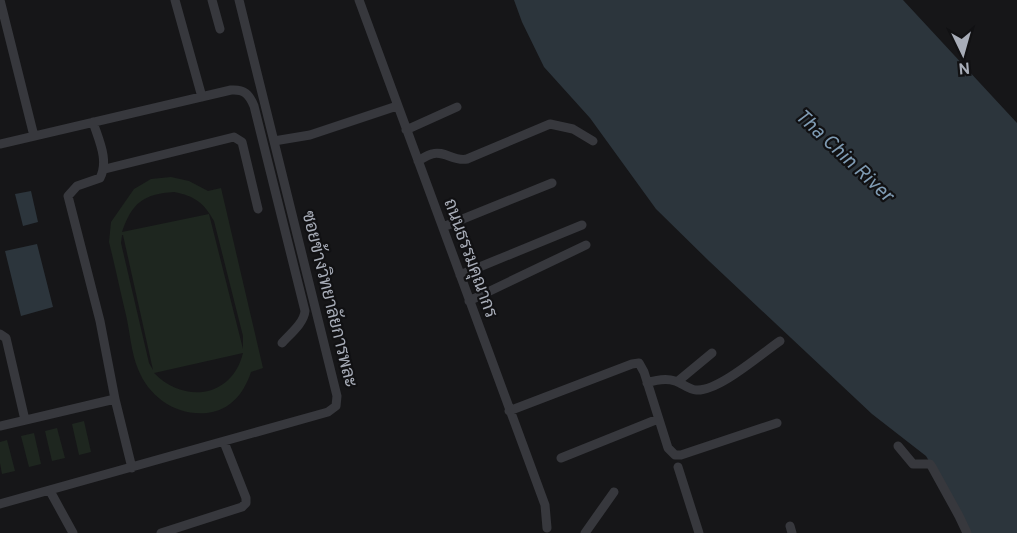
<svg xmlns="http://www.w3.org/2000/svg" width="1017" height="533" viewBox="0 0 1017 533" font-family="Overpass,Sarabun,sans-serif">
  <rect width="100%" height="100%" fill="#161618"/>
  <path fill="#1e261f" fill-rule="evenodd" d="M 171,177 L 189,181 L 208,191 L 221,188 L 263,368 L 251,372 C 244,393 231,410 207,413 C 176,416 149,397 138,369 C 131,352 130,332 126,315 C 120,290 115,266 109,242 L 111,222 L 134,189 L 151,179 ZM 174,192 C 195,196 204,203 214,221 L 243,336 L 243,349 L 209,214 L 122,232 C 132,203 143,194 174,192 ZM 122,235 L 123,235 L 153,370 L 149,363 L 121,243 ZM 243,353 C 232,398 184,404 154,373 Z
    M 84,421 L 91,452 L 79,455 L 72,424 Z
    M 57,428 L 65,458 L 52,461 L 45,431 Z
    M 34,433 L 41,464 L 29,467 L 21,436 Z
    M 7,440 L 15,471 L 2,474 L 0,463 L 0,442 Z"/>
  <path fill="#2c353c" d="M 514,0 L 903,0 L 1017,123 L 1017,533 L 969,533 L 955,505 L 926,456 L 872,414 L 709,261 L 656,209 L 590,118 L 544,67 L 522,22 Z
    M 31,191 L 38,222 L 23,226 L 15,194 Z
    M 37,244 L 53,307 L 21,316 L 5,251 Z"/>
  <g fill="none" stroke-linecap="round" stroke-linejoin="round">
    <path stroke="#37383d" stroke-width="9" d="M 0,0 L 34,136
      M 175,0 L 202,97
      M 212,0 L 220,29
      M 359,0 L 545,505 L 547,528
      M 93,122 C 99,141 109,160 100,178 L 77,186 L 68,196 L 100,321 L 115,399 L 132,468
      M 406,130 L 457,107
      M 274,141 L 310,135 L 397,106
      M 0,144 L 231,90 C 244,89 249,94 254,106 L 305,311 C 304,323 290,334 282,343
      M 418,161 C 422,159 427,155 432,154 C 444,150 454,162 467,159 L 550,124 L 573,129 L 593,141
      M 105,169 L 234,137 L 242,142 L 258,209
      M 443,227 L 552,183
      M 460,275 L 582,225
      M 469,301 L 586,245
      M 0,334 L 6,338 L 25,420
      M 677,382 L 712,353
      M 647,383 C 656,380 666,378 675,381 C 682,383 689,390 696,390 C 718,392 761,354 780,341
      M 509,411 L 632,364 L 639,363 L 644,372 L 668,448 L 675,455 L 681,455 L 777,423
      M 0,426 L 115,399
      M 898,446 L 913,464 L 930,464 L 932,467 L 959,516 L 967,533
      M 561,458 L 658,419
      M 678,467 L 699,533
      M 50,491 L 73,533
      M 0,504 L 328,412 L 336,406 L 337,396 L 239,0
      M 790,526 L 792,533
      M 161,533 L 242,507 L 246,503 L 246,498 L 224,442
      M 585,533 L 614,492"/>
  </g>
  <g text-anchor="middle" stroke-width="4.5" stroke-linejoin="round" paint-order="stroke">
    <g font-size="18" fill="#a8adb8" stroke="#111113">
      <text transform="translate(471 258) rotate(70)" y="6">ถนนธรรมคุณากร</text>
      <text transform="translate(330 299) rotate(76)" y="6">ซอยข้างวิทยาลัยการพละ</text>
    </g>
    <g font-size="20" font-style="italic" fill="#7f9bb3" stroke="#111113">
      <text transform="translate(845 155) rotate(43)" y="7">Tha Chin River</text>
    </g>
  </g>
  <g transform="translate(963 54) rotate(175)" stroke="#111113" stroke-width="4.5" paint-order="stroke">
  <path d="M0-4.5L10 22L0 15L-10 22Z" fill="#a8adb8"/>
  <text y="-9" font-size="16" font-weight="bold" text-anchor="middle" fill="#a8adb8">N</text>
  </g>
</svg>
